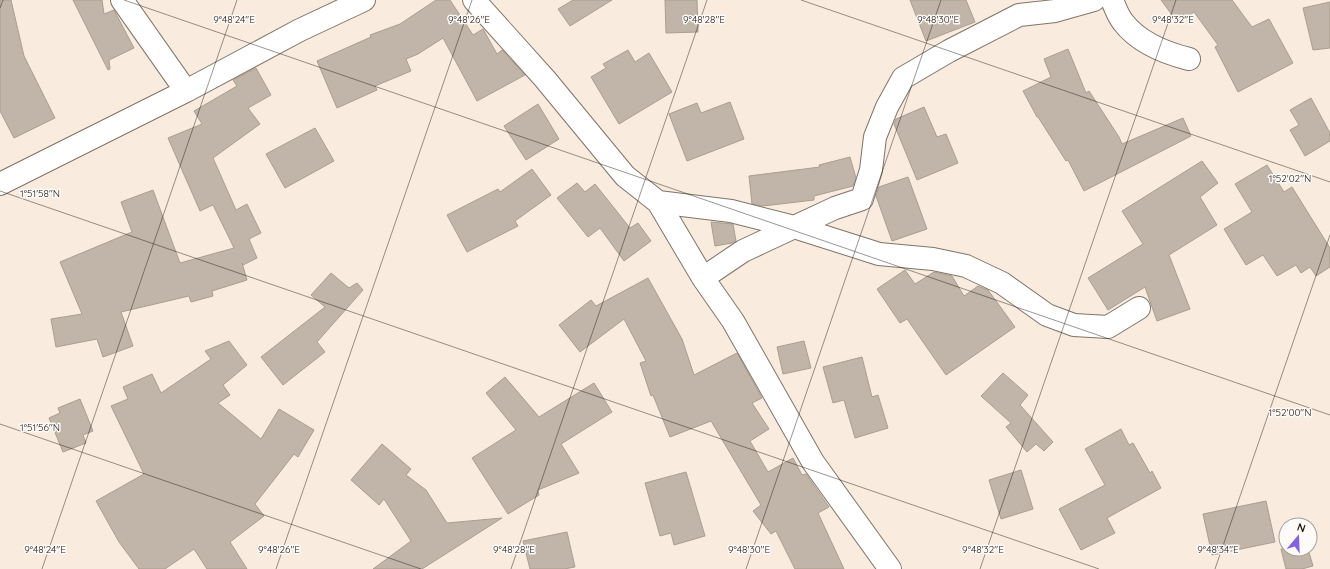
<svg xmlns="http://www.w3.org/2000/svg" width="1330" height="569" viewBox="0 0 1330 569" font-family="Quicksand,sans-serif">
  <rect width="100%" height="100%" fill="#f9ebde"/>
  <path fill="#c1b4a8" stroke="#aa9e91" d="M 0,0 L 11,0 L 24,56 L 55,118 L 14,138 L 0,111 Z
    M 73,0 L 102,0 L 104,14 L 114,10 L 115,12 L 134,48 L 109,60 L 110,69 L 108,70 Z
    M 436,0 L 450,0 L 473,35 L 483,29 L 497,54 L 502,50 L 525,75 L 477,101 L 443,38 L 418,54 L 406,59 L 411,71 L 375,86 L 377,90 L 337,108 L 317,61 L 371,37 L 370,35 L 400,24 Z
    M 573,0 L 612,0 L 570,26 L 558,9 Z
    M 665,0 L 697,0 L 698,32 L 666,33 Z
    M 910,0 L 966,0 L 975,22 L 926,41 Z
    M 1161,0 L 1232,0 L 1252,27 L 1269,19 L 1293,63 L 1238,92 L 1215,47 L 1218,45 L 1194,12 L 1178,23 Z
    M 1330,2 L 1330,48 L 1313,50 L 1303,8 Z
    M 1068,49 L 1086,93 L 1089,91 L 1119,137 L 1122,144 L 1183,118 L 1191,136 L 1084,191 L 1068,160 L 1066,161 L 1038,117 L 1037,117 L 1023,91 L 1051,77 L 1044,59 Z
    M 628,50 L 635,62 L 649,53 L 672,92 L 619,124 L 591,77 L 606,68 L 603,64 Z
    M 256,68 L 271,95 L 248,108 L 260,124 L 213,158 L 236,210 L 247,204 L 261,233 L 249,239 L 257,258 L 243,265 L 242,263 L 247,280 L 212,291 L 213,296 L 191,302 L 189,296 L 121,312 L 133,346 L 103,357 L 97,339 L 56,347 L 51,319 L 82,314 L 60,262 L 132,232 L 121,202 L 153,190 L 180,263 L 234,248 L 213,205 L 200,211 L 168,138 L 202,124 L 194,111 L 237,86 L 233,80 Z
    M 1311,98 L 1330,133 L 1330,141 L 1305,156 L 1290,130 L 1299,125 L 1290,110 Z
    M 730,102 L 744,139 L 687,161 L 669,114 L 697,103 L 701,113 Z
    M 538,104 L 559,139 L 526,160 L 504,126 Z
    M 924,107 L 937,137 L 946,134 L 958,163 L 917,180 L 894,124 L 896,119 Z
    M 315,128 L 334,161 L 285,188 L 266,154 Z
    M 850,157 L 856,178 L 853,186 L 814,196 L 814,200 L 763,206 L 752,204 L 749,176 L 820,167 L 819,165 Z
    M 1202,161 L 1218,183 L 1200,197 L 1217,225 L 1169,255 L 1190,309 L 1157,321 L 1145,287 L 1108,310 L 1088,278 L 1143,244 L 1122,211 Z
    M 1267,165 L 1284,192 L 1292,187 L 1330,248 L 1330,267 L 1316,276 L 1310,267 L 1301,273 L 1296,265 L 1277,276 L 1263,255 L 1246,265 L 1224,229 L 1252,212 L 1235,184 Z
    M 532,169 L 551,195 L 515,221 L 518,226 L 467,252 L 447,215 L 498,189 L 500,192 Z
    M 908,177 L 927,229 L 892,241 L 876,196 L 879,187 Z
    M 577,183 L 585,192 L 595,184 L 630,228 L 638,223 L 651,241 L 624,261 L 600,228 L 588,237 L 557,198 Z
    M 711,222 L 733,224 L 736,241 L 732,243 L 715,246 Z
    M 905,270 L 915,284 L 934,272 L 952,276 L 964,296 L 978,286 L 988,290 L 1015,327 L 946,375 L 907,319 L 900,323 L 877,289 Z
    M 331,273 L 349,288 L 357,283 L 363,290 L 317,342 L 325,352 L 283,385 L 261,357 L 325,307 L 311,295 Z
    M 648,278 L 682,339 L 694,375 L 737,353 L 762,398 L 752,403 L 769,429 L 750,441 L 768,472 L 793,458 L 802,475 L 806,474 L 829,507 L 818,513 L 844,569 L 795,569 L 776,531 L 771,534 L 753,511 L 761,505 L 711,421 L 670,437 L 653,395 L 651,396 L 640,363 L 646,361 L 624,319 L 580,352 L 559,325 L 591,300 L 596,306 Z
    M 229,341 L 247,365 L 223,385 L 230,395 L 218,403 L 261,439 L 279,409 L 314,430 L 298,457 L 294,454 L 255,504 L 264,516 L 230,542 L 247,569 L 207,569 L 194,549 L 165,569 L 139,569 L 119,542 L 96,501 L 144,474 L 111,406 L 128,399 L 123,387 L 152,374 L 161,393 L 211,359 L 205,351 Z
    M 804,341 L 811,368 L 783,374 L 777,347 Z
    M 862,357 L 872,397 L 878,395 L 888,428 L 855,438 L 844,400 L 833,403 L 823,367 Z
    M 1003,373 L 1028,395 L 1020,405 L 1053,442 L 1044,451 L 1036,444 L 1027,452 L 1006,427 L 1011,423 L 981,396 Z
    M 505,377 L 539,417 L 594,383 L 612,412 L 561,444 L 579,473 L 538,490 L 539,495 L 508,514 L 472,458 L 516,430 L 486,393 Z
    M 80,399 L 93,431 L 83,435 L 86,443 L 63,452 L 49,418 L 60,413 L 58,408 Z
    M 1121,429 L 1129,445 L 1133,443 L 1150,473 L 1152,471 L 1161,488 L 1107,518 L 1115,533 L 1081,550 L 1059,509 L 1105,485 L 1085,449 Z
    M 382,444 L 411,469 L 406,475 L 426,490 L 447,523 L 502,518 L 422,569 L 373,569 L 411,541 L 384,499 L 379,505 L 351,480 Z
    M 1021,470 L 1033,509 L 1001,519 L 989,480 Z
    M 686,472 L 705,536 L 674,545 L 671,533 L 660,536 L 645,483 Z
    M 1266,501 L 1275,542 L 1212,555 L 1203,514 Z
    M 567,532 L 575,567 L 564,569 L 530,569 L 523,541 Z
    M 1281,549 L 1308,549 L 1313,566 L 1302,569 L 1286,569 Z"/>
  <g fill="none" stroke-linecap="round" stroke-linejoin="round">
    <g stroke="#807468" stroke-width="24">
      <path id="minor" d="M 122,0 L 186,91
        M 474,0 L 545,79 L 625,176 L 658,202 L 703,278 L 733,321 L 813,462 L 890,569
        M 1112,0 C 1115,7 1118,16 1123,22 C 1139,43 1165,53 1189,59
        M 0,184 L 186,91 L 300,30 L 364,0
        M 658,202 L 731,211 L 794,227 L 879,254 L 933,259 L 966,266 L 1002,283 L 1047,315 L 1074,325 L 1108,327 L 1139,308
        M 703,278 L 743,251 L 835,208 L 862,199 L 871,170 L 875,137 L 887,107 L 903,78 L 949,51 L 1019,15 L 1055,11 L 1094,0"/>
    </g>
    <use href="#minor" stroke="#fff" stroke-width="22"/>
  </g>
  <path fill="none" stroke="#1e1915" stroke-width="1" stroke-opacity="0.45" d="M 124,0 L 1330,415M 801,0 L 1330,182M 0,8 L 3,0M 0,191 L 1099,569M 0,424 L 421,569M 42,569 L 237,0M 276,569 L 472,0M 511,569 L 707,0M 746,569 L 941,0M 980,569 L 1176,0M 1215,569 L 1330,235"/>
  <g font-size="10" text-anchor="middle" fill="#1e1915" stroke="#fdfaf8" stroke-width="3" stroke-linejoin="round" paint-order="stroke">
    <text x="234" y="23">9°48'24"E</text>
    <text x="469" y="23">9°48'26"E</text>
    <text x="704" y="23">9°48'28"E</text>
    <text x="938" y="23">9°48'30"E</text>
    <text x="1173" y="23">9°48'32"E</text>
    <text x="1290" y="182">1°52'02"N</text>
    <text x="40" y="197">1°51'58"N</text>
    <text x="1290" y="416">1°52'00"N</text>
    <text x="40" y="431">1°51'56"N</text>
    <text x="45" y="553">9°48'24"E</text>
    <text x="279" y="553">9°48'26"E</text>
    <text x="514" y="553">9°48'28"E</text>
    <text x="749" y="553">9°48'30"E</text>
    <text x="983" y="553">9°48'32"E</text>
    <text x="1218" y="553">9°48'34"E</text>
  </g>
  <g transform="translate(1298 537) rotate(19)"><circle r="19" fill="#fdfaf8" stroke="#a4a09d"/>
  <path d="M0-3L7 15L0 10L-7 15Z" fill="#8364df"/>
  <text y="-6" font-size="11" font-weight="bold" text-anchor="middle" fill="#1e1915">N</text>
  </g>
</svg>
